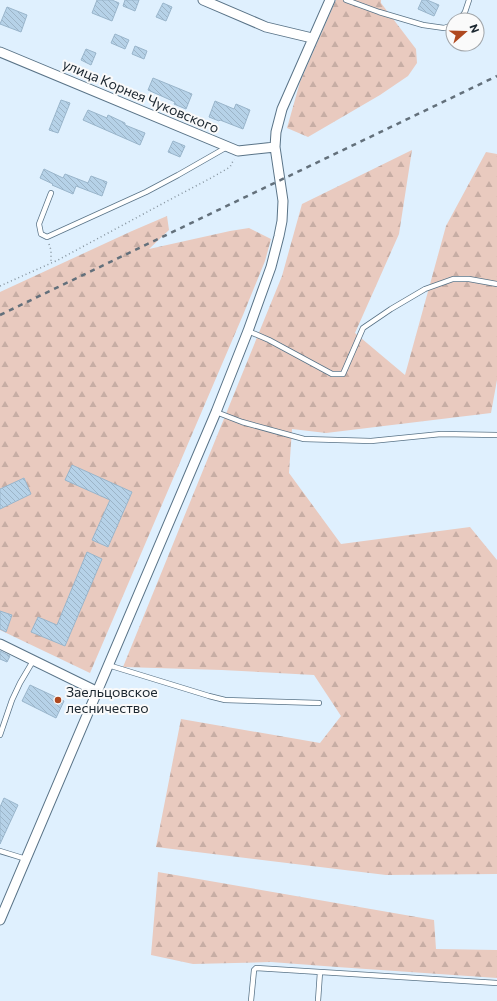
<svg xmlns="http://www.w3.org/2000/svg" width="497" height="1001" viewBox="0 0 497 1001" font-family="Commissioner,sans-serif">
  <defs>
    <pattern id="forest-firs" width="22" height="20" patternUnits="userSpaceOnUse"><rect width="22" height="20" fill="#e9cabf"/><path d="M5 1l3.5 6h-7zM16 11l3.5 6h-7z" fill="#c7ada4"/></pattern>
    <pattern id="building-back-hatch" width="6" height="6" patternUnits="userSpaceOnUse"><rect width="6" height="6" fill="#b6d2e8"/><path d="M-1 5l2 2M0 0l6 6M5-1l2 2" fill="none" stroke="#9cb4c7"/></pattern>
  </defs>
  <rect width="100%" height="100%" fill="#dff0fe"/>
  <path fill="url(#forest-firs)" d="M 336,0 L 381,0 L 381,3 L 416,49 L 417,63 L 408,76 L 380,95 L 308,137 L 287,128 L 300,82 Z
    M 412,150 L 399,234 L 355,333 L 405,375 L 446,226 L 486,152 L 497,154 L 497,380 L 491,413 L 326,433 L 292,429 L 289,473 L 341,544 L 470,527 L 497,560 L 497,874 L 386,875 L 156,847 L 181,719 L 320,743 L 341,716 L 314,675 L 222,670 L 123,667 L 282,276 L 302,204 Z
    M 167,216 L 169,230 L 149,249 L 230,231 L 249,228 L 271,239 L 265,261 L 243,315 L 90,673 L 0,630 L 0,292 L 132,231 Z
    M 158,872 L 434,920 L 436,949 L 497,950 L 497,978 L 337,967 L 271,962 L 193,964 L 151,955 Z"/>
  <path fill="url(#building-back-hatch)" stroke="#99b5cb" d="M 97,0 L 112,0 L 119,3 L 112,21 L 92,13 Z
    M 125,0 L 139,0 L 135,11 L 123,6 Z
    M 422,0 L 427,0 L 439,5 L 434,16 L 418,9 Z
    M 163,3 L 172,7 L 166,21 L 156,17 Z
    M 7,7 L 27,15 L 21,32 L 0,24 Z
    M 115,34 L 129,40 L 125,49 L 111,43 Z
    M 135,46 L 147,51 L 144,59 L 132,54 Z
    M 86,49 L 96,53 L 91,65 L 81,60 Z
    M 153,78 L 192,94 L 186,109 L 174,104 L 175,102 L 148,90 Z
    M 61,100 L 70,103 L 58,133 L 49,130 Z
    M 215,101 L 234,109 L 236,104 L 250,110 L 243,129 L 220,120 L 219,121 L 209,117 Z
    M 88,110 L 107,118 L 108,115 L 125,123 L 125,125 L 145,133 L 140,145 L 83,120 Z
    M 173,141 L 185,146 L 180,157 L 168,152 Z
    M 44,169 L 63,178 L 65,174 L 88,183 L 91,176 L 107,182 L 102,196 L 76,186 L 73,194 L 52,185 L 53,184 L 40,178 Z
    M 72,465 L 132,492 L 108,547 L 92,540 L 110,500 L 65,480 Z
    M 24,478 L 31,494 L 0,509 L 0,489 Z
    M 87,552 L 102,559 L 65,646 L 31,632 L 38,617 L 57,625 Z
    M 0,611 L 12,615 L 6,632 L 0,629 Z
    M 0,651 L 10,656 L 7,662 L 0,659 Z
    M 30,685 L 64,701 L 56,718 L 22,701 Z
    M 4,798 L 18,805 L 0,844 L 0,807 Z"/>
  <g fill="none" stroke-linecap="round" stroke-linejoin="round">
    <g stroke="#597387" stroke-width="6">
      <path id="service" d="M 346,0 L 379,12 L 423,25 L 444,28 L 453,25
        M 459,20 L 465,12 L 469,0
        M 51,193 L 39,224 L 41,234 L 47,237 L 146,192 L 178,175 L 227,147
        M 248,331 L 269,340 L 332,374 L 343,374 L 363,328 L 391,309 L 425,289 L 453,279 L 469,279 L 497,284
        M 216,412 L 242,422 L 304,439 L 371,441 L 441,434 L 497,435
        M 108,665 L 209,696 L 225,700 L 319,703
        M 0,735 L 12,700 L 20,683 L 33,661
        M 0,851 L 26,859
        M 251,1001 L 254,970 L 256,968 L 497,983
        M 318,1001 L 320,972"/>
    </g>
    <g stroke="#597387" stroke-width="11">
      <path id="minor" d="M 203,0 L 266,27 L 312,38
        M 0,52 L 238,151 L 275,147
        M 0,644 L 96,691
        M 0,920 L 216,412 L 248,331 L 271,267 L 279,236 L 282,221 L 283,201 L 275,147 L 276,132 L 282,109 L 330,0"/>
    </g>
    <path stroke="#85939e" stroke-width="1.5" stroke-dasharray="1 3" stroke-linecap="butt" d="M 49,244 L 51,250 L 51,263
      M 0,286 L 58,260 L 173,198 L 211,178 L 230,167 L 234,159"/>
    <use href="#service" stroke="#fff" stroke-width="4.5"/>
    <use href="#minor" stroke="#fff" stroke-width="9"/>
    <path stroke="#63707b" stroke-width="2.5" stroke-dasharray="5 5" stroke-linecap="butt" d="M 0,315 L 497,76"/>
  </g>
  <circle fill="#af4920" stroke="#fafafa" stroke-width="1.5" cx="58" cy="700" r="4"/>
  <g text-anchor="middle" stroke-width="4" stroke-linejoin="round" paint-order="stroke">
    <g font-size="14" fill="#1b262f" stroke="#fafafa">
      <text transform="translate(141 96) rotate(23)" y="5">улица Корнея Чуковского</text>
    </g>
    <g font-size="14" fill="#1b262f" stroke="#fafafa" text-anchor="start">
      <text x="66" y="697">Заельцовское<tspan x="66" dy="16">лесничество</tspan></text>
    </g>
  </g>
  <g transform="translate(465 32) rotate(70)"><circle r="19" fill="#fafafa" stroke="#a1a5a9"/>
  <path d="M0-3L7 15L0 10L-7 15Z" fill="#af4920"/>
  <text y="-6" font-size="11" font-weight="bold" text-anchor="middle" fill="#1b262f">N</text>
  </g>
</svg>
